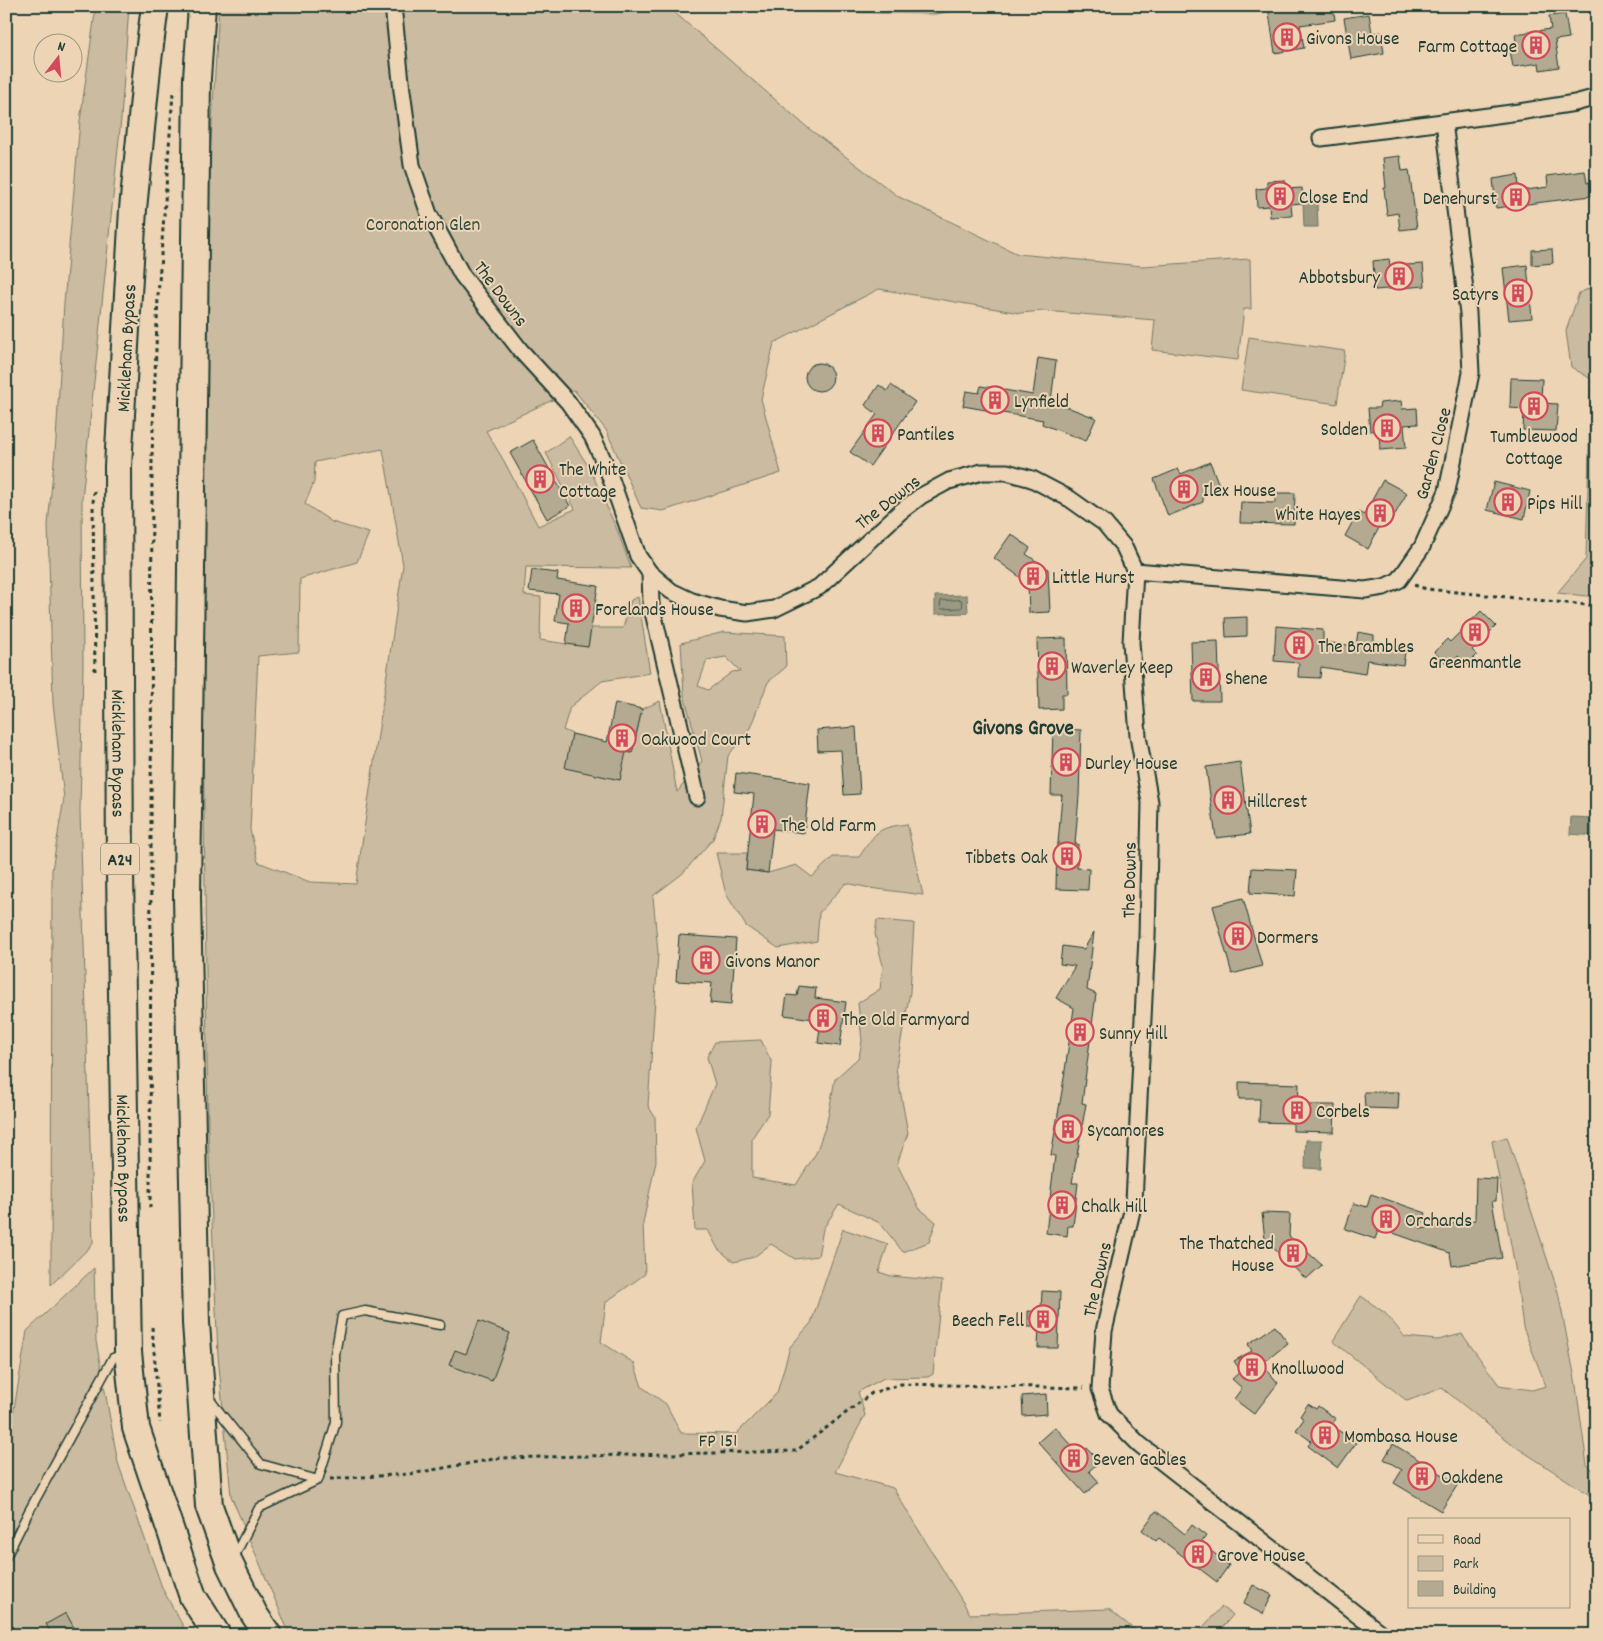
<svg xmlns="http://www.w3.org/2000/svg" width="1603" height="1641" viewBox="0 0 1603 1641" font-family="Dekko,sans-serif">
  <rect width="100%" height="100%" fill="#edd4b5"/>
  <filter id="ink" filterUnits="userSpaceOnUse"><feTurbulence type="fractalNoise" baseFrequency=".02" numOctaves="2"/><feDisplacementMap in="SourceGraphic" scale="10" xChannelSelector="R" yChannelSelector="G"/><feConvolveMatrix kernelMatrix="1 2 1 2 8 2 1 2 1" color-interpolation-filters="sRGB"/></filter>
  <g filter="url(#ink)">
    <path fill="#cbbba0" stroke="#757c6a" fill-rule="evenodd" d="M 96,6 L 129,6 L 121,119 L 82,499 L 83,665 L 80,811 L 93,1244 L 51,1285 L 52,870 L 64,798 L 53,703 L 48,525 L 56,440 L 64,303 L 80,121 Z
      M 219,6 L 667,6 L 808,128 L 899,197 L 1018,254 L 1142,266 L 1250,259 L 1251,309 L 1244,309 L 1238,360 L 1152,350 L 1155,320 L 1043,311 L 1020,313 L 879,289 L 774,343 L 761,399 L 781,473 L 663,511 L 641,508 L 606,430 L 574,390 L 486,431 L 504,461 L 538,526 L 575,509 L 546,453 L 569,436 L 590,469 L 618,532 L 631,568 L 526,567 L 524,595 L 541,597 L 540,640 L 588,647 L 591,628 L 623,628 L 631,600 L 638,597 L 650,673 L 602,681 L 570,707 L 563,730 L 572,734 L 632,753 L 642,709 L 660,701 L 677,792 L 702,761 L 684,695 L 681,643 L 724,632 L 785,636 L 786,667 L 768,682 L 750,728 L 728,756 L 721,818 L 713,839 L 682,874 L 653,896 L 658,953 L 648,1106 L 655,1117 L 656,1161 L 643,1223 L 645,1274 L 606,1302 L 601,1342 L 634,1363 L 642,1387 L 666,1404 L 681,1433 L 736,1434 L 777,1393 L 790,1347 L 811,1323 L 843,1229 L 888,1244 L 879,1272 L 891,1276 L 942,1281 L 933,1374 L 928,1377 L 884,1378 L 858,1392 L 865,1415 L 835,1472 L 893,1488 L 970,1614 L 1109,1609 L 1141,1635 L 290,1635 L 231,1496 L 218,1355 L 208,1132 L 203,727 L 206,221 ZM 383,449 L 403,565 L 356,884 L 310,882 L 258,862 L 250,830 L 258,656 L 299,652 L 300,579 L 357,562 L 369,533 L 332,522 L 305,504 L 314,482 L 315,462 ZM 726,657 L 740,671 L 732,672 L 708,690 L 698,686 L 707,660 Z
      M 749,6 L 983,6 L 935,14 L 786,11 Z
      M 1597,285 L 1597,597 L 1557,593 L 1586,559 L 1591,379 L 1571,367 L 1566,331 L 1579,293 Z
      M 1249,337 L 1345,351 L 1337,404 L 1241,390 Z
      M 907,824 L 923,895 L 870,888 L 846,883 L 819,913 L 817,941 L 778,948 L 746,926 L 726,894 L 716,853 L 747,853 L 746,870 L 768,873 L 796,865 L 812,877 L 833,857 L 859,857 C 877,831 876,828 907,824 Z
      M 877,920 L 914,923 L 910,992 L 896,1068 L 908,1133 L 897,1164 L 919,1208 L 936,1222 L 929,1242 L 903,1252 L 880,1223 L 839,1204 L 823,1229 L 818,1256 L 795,1259 L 771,1244 L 754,1257 L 734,1262 L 718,1249 L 708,1230 L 695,1230 L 692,1183 L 705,1161 L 696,1128 L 715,1084 L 707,1057 L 715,1042 L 761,1040 L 772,1063 L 768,1114 L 752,1138 L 752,1178 L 796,1185 L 816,1153 L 827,1122 L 835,1079 L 859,1057 L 862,1041 L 858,1003 L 880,989 L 883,966 L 875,934 Z
      M 1507,1137 L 1558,1292 L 1575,1379 L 1587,1465 L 1597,1473 L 1597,1512 L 1593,1497 L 1516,1447 L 1442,1388 L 1407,1401 L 1333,1341 L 1361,1296 L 1385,1313 L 1405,1337 L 1438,1340 L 1462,1334 L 1499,1385 L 1532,1390 L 1546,1386 L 1523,1327 L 1515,1267 L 1492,1141 Z
      M 94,1268 L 96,1341 L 118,1463 L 163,1590 L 188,1635 L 6,1635 L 6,1428 L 13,1415 L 27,1331 Z
      M 1221,1607 L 1233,1615 L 1216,1635 L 1196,1635 Z"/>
    <path fill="#9b9982" stroke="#697463" d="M 1317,202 L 1318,227 L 1304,227 L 1303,203 Z
      M 967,595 L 968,613 L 935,614 L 935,596 Z
      M 1571,817 L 1597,818 L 1597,836 L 1570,834 Z
      M 1306,1140 L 1322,1140 L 1321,1169 L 1305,1168 Z"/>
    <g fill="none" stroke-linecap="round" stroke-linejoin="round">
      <path stroke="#516253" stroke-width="1" d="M 961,600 L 963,606 L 961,608 L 942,609 L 940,607 L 941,601 Z"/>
    </g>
    <path fill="#b4aa91" stroke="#1f3d34" d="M 1268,6 L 1333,6 L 1335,20 L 1300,25 L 1304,48 L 1275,53 Z
      M 1369,14 L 1372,33 L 1381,32 L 1384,53 L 1351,59 L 1344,18 Z
      M 1565,14 L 1569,38 L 1555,40 L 1559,67 L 1540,70 L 1539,63 L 1513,67 L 1510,50 L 1517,49 L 1515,34 L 1551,29 L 1549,16 Z
      M 1400,156 L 1402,171 L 1409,170 L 1417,228 L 1400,230 L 1398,213 L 1387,215 L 1384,188 L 1386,188 L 1383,158 Z
      M 1585,171 L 1587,183 L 1590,182 L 1591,196 L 1496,208 L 1493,179 L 1518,175 L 1519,191 L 1548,187 L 1547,176 Z
      M 1285,180 L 1286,189 L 1302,188 L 1303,203 L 1291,204 L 1292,216 L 1270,217 L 1269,206 L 1257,207 L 1256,189 L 1267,188 L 1267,181 Z
      M 1552,249 L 1553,263 L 1532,265 L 1532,250 Z
      M 1389,259 L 1390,266 L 1423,264 L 1425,286 L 1375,290 L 1373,261 Z
      M 1527,265 L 1532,318 L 1509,320 L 1503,268 Z
      M 1038,358 L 1056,361 L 1051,401 L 1096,418 L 1086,441 L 1042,424 L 1043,420 L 963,406 L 966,391 L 979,393 L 981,386 L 1033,395 Z
      M805 377a14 14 0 1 1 28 0a14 14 0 1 1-28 0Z
      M 1511,378 L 1542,379 L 1541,403 L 1558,404 L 1556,431 L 1523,430 L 1524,409 L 1510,408 Z
      M 879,385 L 887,391 L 891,385 L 915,402 L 870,466 L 850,452 L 877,414 L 865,405 Z
      M 1401,401 L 1402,409 L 1417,408 L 1418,424 L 1404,425 L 1406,448 L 1380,450 L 1379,430 L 1370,431 L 1368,408 L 1379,408 L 1380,403 Z
      M 533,440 L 570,506 L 547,519 L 510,453 Z
      M 1210,462 L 1219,485 L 1203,492 L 1203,502 L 1168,516 L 1154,479 L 1178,469 L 1181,474 Z
      M 1383,480 L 1407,493 L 1389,525 L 1382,522 L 1368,549 L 1345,536 L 1358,512 L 1364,515 Z
      M 1494,482 L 1530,491 L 1524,519 L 1487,510 Z
      M 1275,493 L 1295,493 L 1294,524 L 1240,523 L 1241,502 L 1275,503 Z
      M 1011,534 L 1030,548 L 1026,554 L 1048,569 L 1050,612 L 1029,613 L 1028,583 L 994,558 Z
      M 532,570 L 558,573 L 557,580 L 598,586 L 588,647 L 566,644 L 569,623 L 555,621 L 559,594 L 529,591 Z
      M 1481,611 L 1496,626 L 1472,650 L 1477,655 L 1467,665 L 1458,656 L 1449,666 L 1434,652 L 1447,639 L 1450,642 Z
      M 1247,617 L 1247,636 L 1226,637 L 1225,618 Z
      M 1276,626 L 1323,630 L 1323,642 L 1356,646 L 1358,632 L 1374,635 L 1374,641 L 1406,646 L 1403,665 L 1367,660 L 1365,674 L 1321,667 L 1320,678 L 1298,677 L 1299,663 L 1274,661 Z
      M 1066,638 L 1067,694 L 1062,694 L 1062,709 L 1039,710 L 1037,639 Z
      M 1218,641 L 1220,701 L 1193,701 L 1191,642 Z
      M 615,703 L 642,709 L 632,753 L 626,752 L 620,780 L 565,768 L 572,734 L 607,742 Z
      M 856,727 L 860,794 L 844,795 L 841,750 L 818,751 L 817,730 Z
      M 1053,729 L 1081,730 L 1079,796 L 1075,844 L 1078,844 L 1077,868 L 1089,869 L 1088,890 L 1056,889 L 1057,844 L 1058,844 L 1062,795 L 1051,795 Z
      M 1240,762 L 1250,834 L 1216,838 L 1206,767 Z
      M 736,773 L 810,783 L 804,833 L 773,829 L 768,873 L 746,870 L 754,794 L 734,792 Z
      M 1252,868 L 1297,870 L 1295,896 L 1250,893 Z
      M 1243,898 L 1262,966 L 1232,974 L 1213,906 Z
      M 1094,932 L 1087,990 L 1096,994 L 1082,1103 L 1086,1104 L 1072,1183 L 1078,1183 L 1073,1226 L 1068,1226 L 1067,1236 L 1046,1233 L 1055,1156 L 1051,1155 L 1062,1091 L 1074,1008 L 1056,998 L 1075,966 L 1060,964 L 1062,946 L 1084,949 Z
      M 679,935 L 736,939 L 731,1005 L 710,1003 L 712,983 L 676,981 Z
      M 799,986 L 816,988 L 815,998 L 846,1002 L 840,1046 L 818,1043 L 821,1020 L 784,1015 L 787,995 L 797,996 Z
      M 1239,1082 L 1299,1084 L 1298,1105 L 1335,1105 L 1334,1132 L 1293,1131 L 1293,1123 L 1259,1122 L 1260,1099 L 1239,1099 Z
      M 1364,1092 L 1399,1092 L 1398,1109 L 1365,1108 Z
      M 1476,1178 L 1497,1179 L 1496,1201 L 1492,1201 L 1502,1258 L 1452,1266 L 1450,1253 L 1379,1228 L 1375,1239 L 1345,1229 L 1354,1203 L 1367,1207 L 1371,1194 L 1426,1213 L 1421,1229 L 1475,1220 Z
      M 1262,1213 L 1290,1214 L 1289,1236 L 1322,1265 L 1306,1279 L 1265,1240 Z
      M 1042,1291 L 1060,1292 L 1058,1348 L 1038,1348 L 1039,1327 L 1028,1327 L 1028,1311 L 1041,1312 Z
      M 479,1321 L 510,1333 L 492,1381 L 449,1365 L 455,1350 L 466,1354 Z
      M 1275,1326 L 1288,1343 L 1262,1364 L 1278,1383 L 1254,1414 L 1234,1399 L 1242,1388 L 1232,1379 L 1241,1371 L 1234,1361 L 1252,1351 L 1248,1344 Z
      M 1046,1394 L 1047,1414 L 1023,1416 L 1022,1396 Z
      M 1308,1404 L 1316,1409 L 1318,1406 L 1336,1419 L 1331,1425 L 1356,1443 L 1338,1468 L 1308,1446 L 1311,1441 L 1296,1430 L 1304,1419 L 1300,1416 Z
      M 1055,1427 L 1080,1454 L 1087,1448 L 1100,1461 L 1089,1471 L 1099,1482 L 1085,1494 L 1038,1442 Z
      M 1393,1444 L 1458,1484 L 1441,1511 L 1394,1483 L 1402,1470 L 1384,1459 Z
      M 1156,1511 L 1185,1534 L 1192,1525 L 1206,1536 L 1201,1543 L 1229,1565 L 1217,1582 L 1159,1538 L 1156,1541 L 1142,1530 Z
      M 1253,1585 L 1272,1595 L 1263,1614 L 1243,1604 Z
      M 66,1613 L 78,1635 L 52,1635 L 46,1624 Z"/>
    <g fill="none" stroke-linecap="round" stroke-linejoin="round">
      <g stroke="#1f3d34" stroke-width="11">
        <path id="lane" d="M 210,1400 L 261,1464 L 318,1480 L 336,1422 L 335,1354 L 342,1316 L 365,1311 L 440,1325
          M 6,1557 L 28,1513 L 113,1358 L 124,1354
          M 234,1557 L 259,1508 L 318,1480"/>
      </g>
      <g stroke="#1f3d34" stroke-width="19">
        <path id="street" d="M 393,6 L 402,91 L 412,165 L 429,214 L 462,275 L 521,351 L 568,402 L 592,436 L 607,468 L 638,556 L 650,573 L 671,591 L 692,601 L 720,609 L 747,613 L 774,609 L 819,587 L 900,512 L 921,496 L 949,481 L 982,472 L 1007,472 L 1032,479 L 1070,499 L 1104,523 L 1124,547 L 1135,571 L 1131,642 L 1138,736 L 1150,802 L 1147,937 L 1134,1202 L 1104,1331 L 1100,1389 L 1109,1414 L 1139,1444 L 1383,1635
          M 1321,138 L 1519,112 L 1575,103 L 1597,97
          M 1135,571 L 1365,590 L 1384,587 L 1399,580 L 1422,547 L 1447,491 L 1471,373 L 1468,313 L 1444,122
          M 650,573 L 651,604 L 697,797"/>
      </g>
      <g stroke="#1f3d34" stroke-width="30">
        <g id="highway">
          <path id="s1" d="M 155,6 L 147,68 L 133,209 L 118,466 L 120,873 L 128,1352 L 136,1428 L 193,1597 L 217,1635"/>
          <path d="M 202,6 L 197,78 L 187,898 L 196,1323 L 209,1506 L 230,1565 L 254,1614 L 268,1635"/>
        </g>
      </g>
      <path stroke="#1f3d34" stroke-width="3" stroke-dasharray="4 4" stroke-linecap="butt" d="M 94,491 L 93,503 L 95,675
        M 1414,585 L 1426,589 L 1597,606
        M 150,1208 L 152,455 L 158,296 L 173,93
        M 152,1327 L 160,1423
        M 330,1479 L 410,1474 L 500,1458 L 796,1451 L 872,1393 L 901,1384 L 1084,1388"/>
      <use href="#lane" stroke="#edd4b5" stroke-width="8"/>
      <use href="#street" stroke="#edd4b5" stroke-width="15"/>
      <use href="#highway" stroke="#edd4b5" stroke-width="26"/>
    </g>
  </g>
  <defs>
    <g id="building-ring" transform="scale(1.4375)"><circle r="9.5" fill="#edd4b5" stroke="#d1495b" stroke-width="1.5"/><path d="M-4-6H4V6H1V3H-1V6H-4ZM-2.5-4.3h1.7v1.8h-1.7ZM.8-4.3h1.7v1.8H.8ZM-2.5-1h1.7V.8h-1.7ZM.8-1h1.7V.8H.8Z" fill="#d1495b"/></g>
  </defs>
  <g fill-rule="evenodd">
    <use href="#building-ring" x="1287" y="37"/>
    <use href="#building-ring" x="1536" y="45"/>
    <use href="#building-ring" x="1280" y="196"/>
    <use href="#building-ring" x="1516" y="197"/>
    <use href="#building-ring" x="1399" y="276"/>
    <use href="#building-ring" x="1518" y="293"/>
    <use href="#building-ring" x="995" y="400"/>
    <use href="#building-ring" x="1534" y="406"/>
    <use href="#building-ring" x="1387" y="428"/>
    <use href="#building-ring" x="878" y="433"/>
    <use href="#building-ring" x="540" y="479"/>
    <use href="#building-ring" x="1184" y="489"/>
    <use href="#building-ring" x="1508" y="502"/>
    <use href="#building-ring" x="1380" y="513"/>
    <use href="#building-ring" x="1033" y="576"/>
    <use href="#building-ring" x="576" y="608"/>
    <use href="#building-ring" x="1475" y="632"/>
    <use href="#building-ring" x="1299" y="645"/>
    <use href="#building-ring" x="1052" y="666"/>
    <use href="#building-ring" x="1206" y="677"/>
    <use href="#building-ring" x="622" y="738"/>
    <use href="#building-ring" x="1066" y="762"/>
    <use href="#building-ring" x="1228" y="800"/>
    <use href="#building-ring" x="762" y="824"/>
    <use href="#building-ring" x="1067" y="856"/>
    <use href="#building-ring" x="1238" y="936"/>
    <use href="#building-ring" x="706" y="960"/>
    <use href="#building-ring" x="823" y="1018"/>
    <use href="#building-ring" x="1080" y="1032"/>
    <use href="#building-ring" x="1297" y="1110"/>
    <use href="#building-ring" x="1068" y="1129"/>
    <use href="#building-ring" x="1062" y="1205"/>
    <use href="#building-ring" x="1386" y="1219"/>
    <use href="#building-ring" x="1293" y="1253"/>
    <use href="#building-ring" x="1043" y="1319"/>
    <use href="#building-ring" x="1252" y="1367"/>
    <use href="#building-ring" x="1325" y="1435"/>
    <use href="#building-ring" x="1074" y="1458"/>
    <use href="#building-ring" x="1422" y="1476"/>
    <use href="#building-ring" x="1198" y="1554"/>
  </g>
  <g text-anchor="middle" stroke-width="4" stroke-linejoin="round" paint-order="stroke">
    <rect fill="#edd4b5" stroke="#5d6a5b" stroke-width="1" x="101" y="843.5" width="38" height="31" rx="4"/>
    <g font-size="18" font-weight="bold" fill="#1f3d34">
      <text x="120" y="865">A24</text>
    </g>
    <g font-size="19" fill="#1f3d34" stroke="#edd4b5" text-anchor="start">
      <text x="1306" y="44">Givons House</text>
      <text x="1517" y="52" text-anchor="end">Farm Cottage</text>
      <text x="1299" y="203">Close End</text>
      <text x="1497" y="204" text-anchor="end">Denehurst</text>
      <text x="1380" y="283" text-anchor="end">Abbotsbury</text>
      <text x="1499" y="300" text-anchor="end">Satyrs</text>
      <text x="1014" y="407">Lynfield</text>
      <text x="1368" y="435" text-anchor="end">Solden</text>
      <text x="897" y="440">Pantiles</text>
      <text x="1534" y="442" text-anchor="middle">Tumblewood<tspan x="1534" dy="22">Cottage</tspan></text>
      <text x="559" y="475">The White<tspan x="559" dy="22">Cottage</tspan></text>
      <text x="1203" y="496">Ilex House</text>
      <text x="1527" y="509">Pips Hill</text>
      <text x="1361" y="520" text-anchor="end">White Hayes</text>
      <text x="1052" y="583">Little Hurst</text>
      <text x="595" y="615">Forelands House</text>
      <text x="1318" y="652">The Brambles</text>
      <text x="1475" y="668" text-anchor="middle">Greenmantle</text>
      <text x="1071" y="673">Waverley Keep</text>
      <text x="1225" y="684">Shene</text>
      <text x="641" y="745">Oakwood Court</text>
      <text x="1085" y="769">Durley House</text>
      <text x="1247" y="807">Hillcrest</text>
      <text x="781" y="831">The Old Farm</text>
      <text x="1048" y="863" text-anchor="end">Tibbets Oak</text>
      <text x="1257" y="943">Dormers</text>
      <text x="725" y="967">Givons Manor</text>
      <text x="842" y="1025">The Old Farmyard</text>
      <text x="1099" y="1039">Sunny Hill</text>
      <text x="1316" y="1117">Corbels</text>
      <text x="1087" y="1136">Sycamores</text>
      <text x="1081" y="1212">Chalk Hill</text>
      <text x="1405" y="1226">Orchards</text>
      <text x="1274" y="1249" text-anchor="end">The Thatched<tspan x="1274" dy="22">House</tspan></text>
      <text x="1024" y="1326" text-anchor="end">Beech Fell</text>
      <text x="1271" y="1374">Knollwood</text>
      <text x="1344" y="1442">Mombasa House</text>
      <text x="1093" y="1465">Seven Gables</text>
      <text x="1441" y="1483">Oakdene</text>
      <text x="1217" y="1561">Grove House</text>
    </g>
    <g font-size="19" fill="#304a3f" stroke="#edd4b5">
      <text x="423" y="230">Coronation Glen</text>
    </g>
    <g font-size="19" fill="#1f3d34" stroke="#edd4b5">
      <text transform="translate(502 293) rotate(53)" y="7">The Downs</text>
      <text transform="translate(125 348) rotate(-87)" y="7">Mickleham Bypass</text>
      <text transform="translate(1432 453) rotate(-75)" y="7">Garden Close</text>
      <text transform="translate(887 501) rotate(-38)" y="7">The Downs</text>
      <text dy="7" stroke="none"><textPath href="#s1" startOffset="749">Mickleham Bypass</textPath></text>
      <text transform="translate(1128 880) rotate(-89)" y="7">The Downs</text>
      <text dy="7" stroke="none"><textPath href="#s1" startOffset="1154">Mickleham Bypass</textPath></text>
      <text transform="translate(1096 1279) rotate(-77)" y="7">The Downs</text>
      <text transform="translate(718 1439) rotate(-1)" y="7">FP 151</text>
    </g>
    <g font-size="21" font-weight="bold" fill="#1f3d34" stroke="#edd4b5">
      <text x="1023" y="734">Givons Grove</text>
    </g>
  </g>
  <rect width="1603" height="1641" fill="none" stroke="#edd4b5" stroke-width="25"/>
  <rect x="12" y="12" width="1578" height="1616" fill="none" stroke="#1f3d34" stroke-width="2" filter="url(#ink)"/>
  <rect x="1408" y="1518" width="162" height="90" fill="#edd4b5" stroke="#9b9881"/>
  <rect x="1418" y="1535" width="25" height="8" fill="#edd4b5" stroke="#9b9881"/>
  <text x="1453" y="1544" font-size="15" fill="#1f3d34">Road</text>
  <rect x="1418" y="1556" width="25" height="15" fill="#cbbba0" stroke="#9b9881"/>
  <text x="1453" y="1568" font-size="15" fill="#1f3d34">Park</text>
  <rect x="1418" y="1581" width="25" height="15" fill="#b4aa91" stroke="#9b9881"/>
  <text x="1453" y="1594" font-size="15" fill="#1f3d34">Building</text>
  <g transform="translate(58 58) rotate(16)"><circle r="24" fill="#edd4b5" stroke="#9b9881"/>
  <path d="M0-4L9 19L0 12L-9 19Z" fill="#d1495b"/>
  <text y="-8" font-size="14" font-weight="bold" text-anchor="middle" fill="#1f3d34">N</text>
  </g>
</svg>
